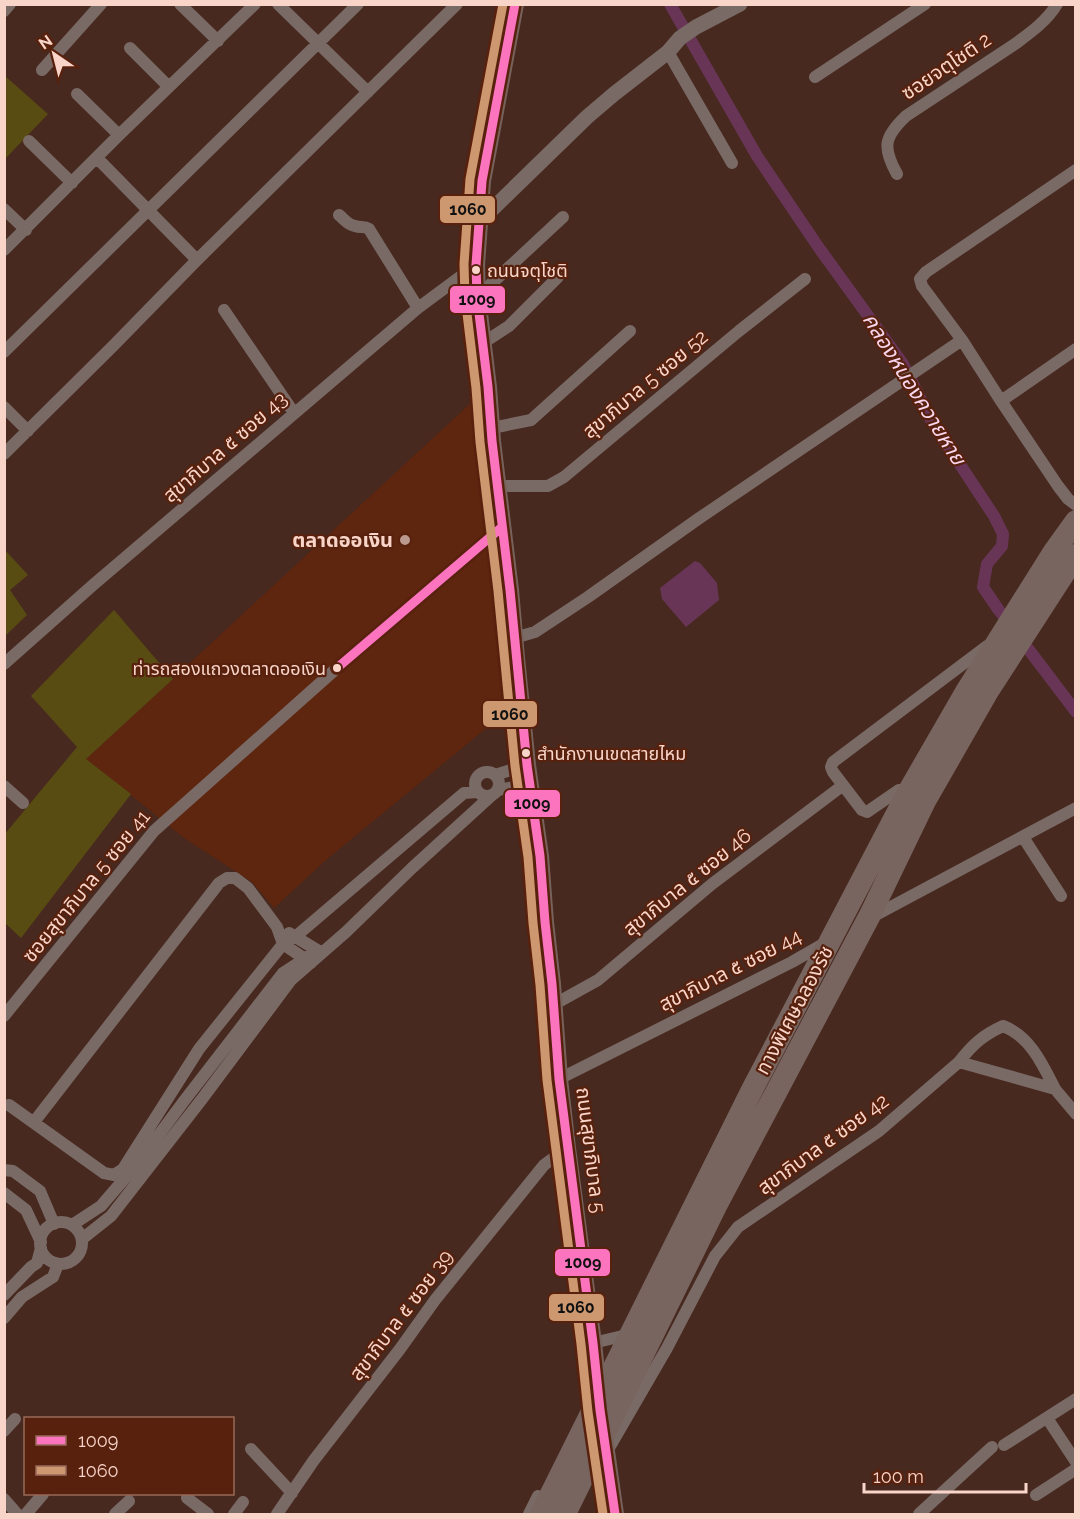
<svg xmlns="http://www.w3.org/2000/svg" width="1080" height="1519" viewBox="0 0 1080 1519" font-family="Raleway,'Noto Sans Thai',sans-serif">
  <rect width="100%" height="100%" fill="#47291f"/>
  <path fill="#5e250f" d="M 473,401 L 506,712 L 326,860 L 274,908 L 252,882 L 184,838 L 86,759 Z"/>
  <path fill="#594c12" d="M 5,76 L 48,114 L 5,159 Z
    M 4,549 L 28,575 L 10,590 L 27,615 L 5,636 Z
    M 114,610 L 173,679 L 86,759 L 131,794 L 21,938 L 5,923 L 4,835 L 77,747 L 31,696 Z"/>
  <path fill="#693557" d="M 695,561 L 700,563 L 717,583 L 719,600 L 686,627 L 662,599 L 660,588 Z"/>
  <g fill="none" stroke-linecap="round" stroke-linejoin="round">
    <path stroke="#693557" stroke-width="12" d="M 670,4 L 757,156 L 819,248 L 903,364 L 932,422 L 994,516 L 1003,534 L 1002,546 L 987,564 L 983,587 L 998,609 L 1076,712"/>
    <path stroke="#7a6a66" stroke-width="12" d="M 180,4 L 218,41
      M 278,4 L 368,92
      M 4,11 L 10,4
      M 130,48 L 169,87
      M 668,52 L 732,163
      M 42,70 L 101,4
      M 815,77 L 925,4
      M 77,94 L 119,135
      M 29,141 L 72,183
      M 97,158 L 197,260
      M 1076,170 L 926,272 L 920,279 L 922,286 L 962,340 L 1001,401 L 1058,486 L 1068,499 L 1076,505
      M 897,174 C 882,147 884,137 906,116 L 1015,44 C 1030,33 1047,21 1057,4
      M 4,209 L 26,230
      M 339,215 C 344,219 348,225 355,226 C 361,228 364,226 369,229 L 418,308
      M 4,250 L 119,135 L 255,4
      M 477,297 L 563,217
      M 224,310 L 294,413
      M 483,343 L 509,326 L 558,277
      M 4,352 L 358,4
      M 1001,401 L 1076,349
      M 4,407 L 28,431
      M 492,428 L 531,420 L 630,331
      M 4,454 L 114,345 L 197,260 L 457,4
      M 499,486 L 548,486 L 564,477 L 739,331 L 805,279
      M 514,638 L 535,632 L 588,597 L 698,519 L 962,340
      M 4,664 L 93,585 L 418,308 L 476,265
      M475 784a12 12 0 1 1 24 0a12 12 0 1 1-24 0Z
      M 495,775 L 527,765
      M 4,786 L 23,803
      M 498,790 L 530,784
      M 899,790 L 867,812 L 862,810 L 833,772 L 831,767 L 833,762 L 987,646
      M 1023,837 L 1061,896
      M 872,917 L 1076,808
      M 289,933 L 322,953
      M 553,1005 L 598,980 L 712,884 L 842,786
      M 4,1016 L 154,831 L 337,668 L 502,527
      M 959,1062 C 972,1045 983,1035 1003,1026 C 1030,1036 1043,1065 1055,1089
      M 559,1079 L 792,962 L 825,943
      M 9,1105 L 104,1173 L 114,1175 L 123,1169 L 199,1049 L 283,944 L 295,937 L 464,793 L 477,792
      M 34,1122 L 219,883 L 227,878 L 235,878 L 248,888 L 277,927 L 283,944 L 311,963
      M 4,1170 L 13,1171 L 40,1191 L 54,1224
      M 4,1193 L 26,1210 L 41,1242
      M40 1243a21 21 0 1 1 42 0a21 21 0 1 1-42 0Z
      M 72,1225 L 101,1206 L 138,1163 L 184,1101 L 283,973 L 309,956
      M 82,1239 L 111,1216 L 202,1099 L 291,980 L 346,932 L 412,868 L 492,795
      M 4,1295 L 31,1267 L 37,1263 L 41,1248
      M 4,1318 L 22,1297 L 53,1277 L 58,1264
      M 593,1343 L 631,1334
      M 1047,1418 L 1076,1462
      M 4,1431 L 15,1419
      M 1004,1445 L 1076,1399
      M 609,1448 L 667,1348 L 715,1256 L 738,1227 L 879,1131 L 959,1062 L 1055,1089 L 1076,1114
      M 251,1449 L 292,1493
      M 1036,1495 L 1076,1469
      M 187,1498 L 208,1514
      M 4,1499 L 17,1514
      M 26,1514 L 43,1494
      M 115,1514 L 129,1501
      M 234,1514 L 243,1502
      M 277,1514 L 314,1460 L 400,1349 L 435,1300 L 544,1165 L 567,1148
      M 529,1514 L 538,1496
      M 919,1514 L 992,1447"/>
    <path stroke="#7a6a66" stroke-width="15" d="M 479,222 L 587,117 L 614,94 L 668,52 L 680,38 L 696,27 L 740,4"/>
    <path stroke="#76625b" stroke-width="18" d="M 515,4 L 482,181 L 476,265 L 477,297 L 488,387 L 492,441 L 510,590 L 516,658 L 527,765 L 540,856 L 545,922 L 552,984 L 559,1079 L 567,1148 L 593,1343 L 599,1400
      M 603,1430 L 615,1514"/>
    <path stroke="#79655f" stroke-width="22" d="M 541,1514 L 752,1090 L 907,794 L 967,690 L 1053,553 L 1076,521
      M 565,1514 L 717,1204 L 870,915 L 925,801 L 988,691 L 1076,555"/>
    <g stroke="#58210e" stroke-width="14">
      <path id="bus-1" d="M 515,4 L 482,181 L 476,265 L 477,297 L 488,387 L 492,441 L 510,590 L 527,765 L 540,856 L 545,922 L 552,984 L 559,1079 L 593,1343 L 600,1410 L 615,1514
        M 337,668 L 502,527"/>
    </g>
    <g stroke="#58210e" stroke-width="14">
      <path id="bus-2" d="M 503,4 L 470,179 L 464,264 L 465,297 L 476,388 L 480,442 L 498,591 L 515,766 L 528,857 L 533,923 L 540,985 L 547,1080 L 581,1344 L 588,1412 L 603,1514"/>
    </g>
    <use href="#bus-1" stroke="#fc73be" stroke-width="9"/>
    <use href="#bus-2" stroke="#cd976f" stroke-width="9"/>
  </g>
  <g fill="#f9d5c9" stroke="#58210e" stroke-width="2">
    <circle cx="476" cy="270" r="5"/>
    <circle cx="337" cy="668" r="5"/>
    <circle cx="526" cy="753" r="5"/>
  </g>
  <circle fill="#bb998e" stroke="#58210e" stroke-width="2" cx="405" cy="540" r="6"/>
  <g text-anchor="middle" stroke-width="4.5" stroke-linejoin="round" paint-order="stroke">
    <g font-size="18" fill="#f9d5c9" stroke="#58210e" text-anchor="start">
      <text x="487" y="277">ถนนจตุโชติ</text>
      <text x="326" y="675" text-anchor="end">ท่ารถสองแถวงตลาดออเงิน</text>
      <text x="537" y="760">สำนักงานเขตสายไหม</text>
    </g>
    <g font-size="20" fill="#f9d5c9" stroke="#58210e">
      <text transform="translate(946 66) rotate(-34)" y="7">ซอยจตุโชติ 2</text>
      <text transform="translate(645 384) rotate(-40)" y="7">สุขาภิบาล 5 ซอย 52</text>
      <text transform="translate(225 447) rotate(-41)" y="7">สุขาภิบาล ๕ ซอย 43</text>
      <text transform="translate(687 882) rotate(-39)" y="7">สุขาภิบาล ๕ ซอย 46</text>
      <text transform="translate(86 886) rotate(-51)" y="7">ซอยสุขาภิบาล 5 ซอย 41</text>
      <text transform="translate(730 970) rotate(-27)" y="7">สุขาภิบาล ๕ ซอย 44</text>
      <text transform="translate(794 1010) rotate(-62)" y="7">ทางพิเศษฉลองรัช</text>
      <text transform="translate(823 1144) rotate(-36)" y="7">สุขาภิบาล ๕ ซอย 42</text>
      <text transform="translate(591 1150) rotate(83)" y="7">ถนนสุขาภิบาล 5</text>
      <text transform="translate(401 1315) rotate(-53)" y="7">สุขาภิบาล ๕ ซอย 39</text>
    </g>
    <g font-size="20" font-weight="bold" fill="#f9d5c9" stroke="#58210e" text-anchor="end">
      <text x="393" y="547">ตลาดออเงิน</text>
    </g>
    <g font-size="21" font-style="italic" fill="#fad7ee" stroke="#58210e">
      <text transform="translate(914 389) rotate(58)" y="7">คลองหนองควายหาย</text>
    </g>
  </g>
  <g stroke="#58210e" stroke-width="2">
    <rect x="439" y="195" width="57" height="29" rx="6" fill="#cd976f"/>
    <rect x="449" y="285" width="57" height="29" rx="6" fill="#fc73be"/>
    <rect x="482" y="700" width="56" height="28" rx="6" fill="#cd976f"/>
    <rect x="504" y="789" width="57" height="29" rx="6" fill="#fc73be"/>
    <rect x="554" y="1248" width="57" height="29" rx="6" fill="#fc73be"/>
    <rect x="548" y="1293" width="57" height="29" rx="6" fill="#cd976f"/>
  </g>
  <g font-size="16" text-anchor="middle" font-weight="bold" fill="#111">
    <text x="468" y="215">1060</text>
    <text x="477" y="305">1009</text>
    <text x="510" y="720">1060</text>
    <text x="532" y="809">1009</text>
    <text x="583" y="1268">1009</text>
    <text x="576" y="1313">1060</text>
  </g>
  <rect width="1080" height="1519" fill="none" stroke="#f9d5c9" stroke-width="12"/>
  <rect x="24" y="1417" width="210" height="78" fill="#58210e" stroke="#986959" stroke-width="1.5"/>
  <rect x="36" y="1436" width="30" height="9" fill="#fc73be" stroke="#986959" stroke-width="1.5"/>
  <text x="78" y="1447" font-size="18" fill="#f9d5c9">1009</text>
  <rect x="36" y="1466" width="30" height="9" fill="#cd976f" stroke="#986959" stroke-width="1.5"/>
  <text x="78" y="1477" font-size="18" fill="#f9d5c9">1060</text>
  <g transform="translate(54 54) rotate(325)" stroke="#58210e" stroke-width="4.5" paint-order="stroke">
  <path d="M0-4.5L10 22L0 15L-10 22Z" fill="#f9d5c9"/>
  <text y="-9" font-size="16" font-weight="bold" text-anchor="middle" fill="#f9d5c9">N</text>
  </g>
  <path d="M864 1483v9h162v-9" fill="none" stroke="#f9d5c9" stroke-width="3"/>
  <text x="873" y="1483" font-size="18" fill="#f9d5c9" stroke="#58210e" stroke-width="4.5" paint-order="stroke">100 m</text>
</svg>
